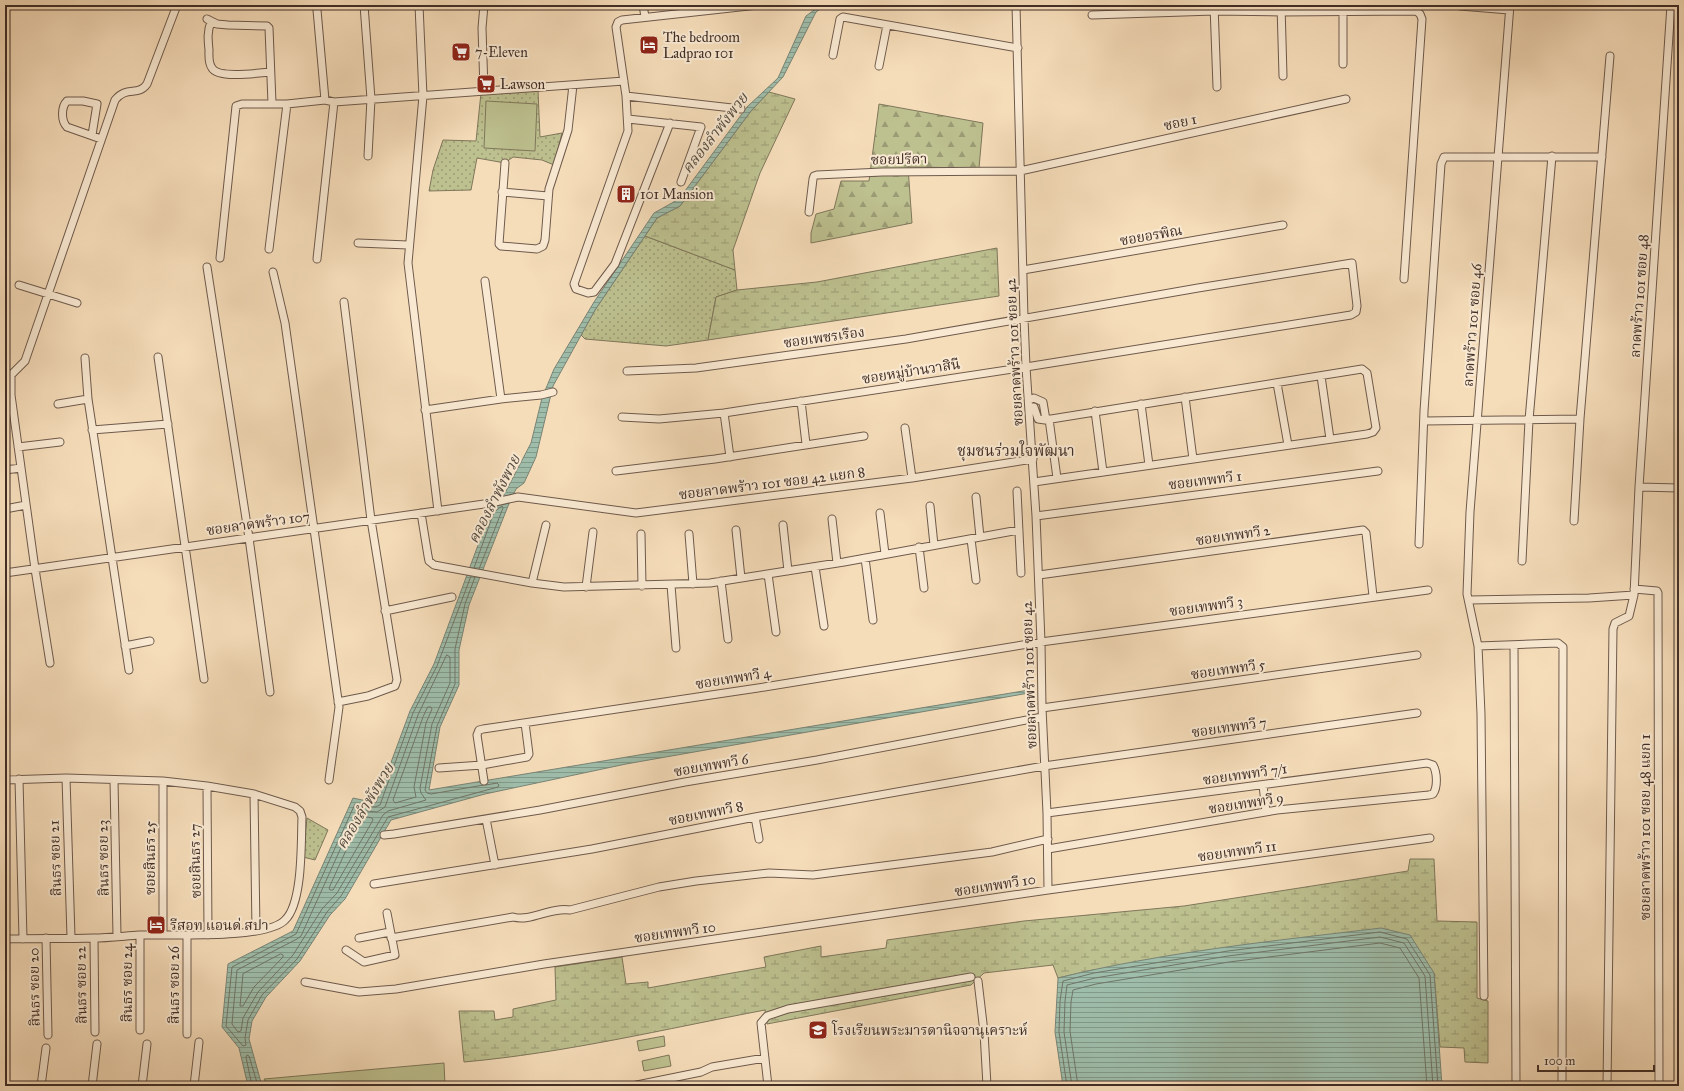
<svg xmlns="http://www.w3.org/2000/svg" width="1684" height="1091" viewBox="0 0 1684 1091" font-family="'IM FELL Great Primer','Noto Serif Thai',serif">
  <defs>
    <pattern id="grass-dots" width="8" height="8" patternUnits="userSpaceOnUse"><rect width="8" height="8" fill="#bdc08f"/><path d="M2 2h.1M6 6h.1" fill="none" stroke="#9b9c75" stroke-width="1.8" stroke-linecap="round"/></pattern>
    <pattern id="forest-firs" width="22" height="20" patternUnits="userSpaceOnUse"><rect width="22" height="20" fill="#bdc08f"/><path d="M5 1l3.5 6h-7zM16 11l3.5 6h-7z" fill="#9b9c75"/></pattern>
    <pattern id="wetland-marsh" width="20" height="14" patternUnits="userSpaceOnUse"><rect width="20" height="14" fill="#bdc08f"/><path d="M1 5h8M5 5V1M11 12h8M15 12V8" fill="none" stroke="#9b9c75"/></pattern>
    <pattern id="water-rules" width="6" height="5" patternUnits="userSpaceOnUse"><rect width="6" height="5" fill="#9ebdaa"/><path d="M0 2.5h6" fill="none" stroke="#829a8a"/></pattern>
  </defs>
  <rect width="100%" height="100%" fill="#f6ddba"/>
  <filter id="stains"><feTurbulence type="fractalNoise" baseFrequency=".005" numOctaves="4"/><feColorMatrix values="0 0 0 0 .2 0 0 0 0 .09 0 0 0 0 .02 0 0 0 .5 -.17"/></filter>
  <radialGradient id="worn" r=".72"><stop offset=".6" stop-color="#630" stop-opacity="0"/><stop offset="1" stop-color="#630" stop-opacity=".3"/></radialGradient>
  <path fill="url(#grass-dots)" stroke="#7f775b" d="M 538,90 L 540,137 L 562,133 L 554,165 L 542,160 L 513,157 L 505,163 L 477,158 L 471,190 L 429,191 L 433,170 L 443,140 L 476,141 L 481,93 Z
    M 645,236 L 735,270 L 737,290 L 716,297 L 708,340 L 666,346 L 585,339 L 581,335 L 595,310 Z
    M 307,818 L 328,830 L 315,860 L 303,857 Z"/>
  <path fill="url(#forest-firs)" stroke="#7f775b" d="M 879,104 L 983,123 L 979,168 L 908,167 L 912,223 L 811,243 L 811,233 L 816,214 L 834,209 L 841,181 L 869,181 Z"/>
  <path fill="url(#wetland-marsh)" stroke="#7f775b" d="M 769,92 L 795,99 L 760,173 L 733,250 L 735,270 L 645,236 L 657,218 L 680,206 L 751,111 Z
    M 997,248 L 999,296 L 708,340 L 716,297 L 737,290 L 817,282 Z
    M 1410,859 L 1434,859 L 1437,921 L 1477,922 L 1477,998 L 1488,1001 L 1488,1063 L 1465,1062 L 1464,1048 L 1440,1047 L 1434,973 L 1093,970 L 1058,978 L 1053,965 L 984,973 L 971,985 L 767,1024 L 765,1010 C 665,1029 565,1053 464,1062 L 459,1011 L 494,1011 L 495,1020 L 513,1017 L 513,1009 L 556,1000 L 555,967 L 622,957 L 626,984 L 648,982 L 648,988 L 766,967 L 764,957 L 821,946 L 821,957 L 886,948 L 887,940 L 1024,921 L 1184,906 L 1408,871 Z"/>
  <path fill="#bdc08f" stroke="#7f775b" d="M 486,101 L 537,104 L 535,151 L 484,148 Z
    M 664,1036 L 665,1046 L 639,1051 L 637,1041 Z
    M 669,1055 L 671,1066 L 644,1071 L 642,1061 Z
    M 444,1063 L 445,1086 L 268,1086 L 264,1079 Z"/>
  <path fill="url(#water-rules)" stroke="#798476" d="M 821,5 L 826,5 L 816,12 L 783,77 L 751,111 L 680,206 L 657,218 L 595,310 L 553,386 L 536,457 L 524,483 L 516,489 L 508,506 L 469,605 L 459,650 L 459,685 L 440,727 L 429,790 L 1029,690 L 1029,693 L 626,764 L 485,794 L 391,820 L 345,899 L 330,915 L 300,961 L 266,997 L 252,1021 L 249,1039 L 262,1086 L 248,1086 L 239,1048 L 222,1027 L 228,964 L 293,931 L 353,798 L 376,803 L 410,711 L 434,664 L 491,510 L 504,495 L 531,443 L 542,398 L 554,369 L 594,302 L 654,213 L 679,199 L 747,107 L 778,78 L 806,16 Z
    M 1381,928 L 1410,935 L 1434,973 L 1442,1086 L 1063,1086 L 1055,1032 L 1058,978 C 1163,952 1273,941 1381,928 Z"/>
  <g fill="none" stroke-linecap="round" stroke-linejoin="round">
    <path stroke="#707668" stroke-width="1" d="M 474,568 L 494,512 L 502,506 L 503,508 L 479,569
      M 471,576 L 437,666 L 413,713 L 380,805 L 375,807 L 355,804 L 296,934 L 232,967 L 226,1026 L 243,1046 L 246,1045 L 245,1038 L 248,1020 L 262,995 L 297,959 L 327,912 L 341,896 L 388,817 L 498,787 L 499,785 L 497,783 L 486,785
      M 475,577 L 465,604 L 455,649 L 455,684 L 437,726 L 425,790 L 427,793 L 431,794 L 484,785
      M 447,655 L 450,657 L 450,683 L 432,724 L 420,788 L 421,793 L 426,800 L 388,811 L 383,815 L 337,893 L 322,909 L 293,955 L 258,992 L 243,1018 L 241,1031 L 238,1032 L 232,1024 L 237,970 L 297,939 L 301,936 L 358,810 L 377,812 L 385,807 L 418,715 Z
      M 428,707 L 431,707 L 432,709 L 426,723 L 414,787 L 416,797 L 395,803 L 393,800 L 423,717 Z
      M 363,816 L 372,818 L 373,820 L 333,890 L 330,890 L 329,888 L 361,817 Z
      M 281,954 L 283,955 L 283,957 L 254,987 L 243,1006 L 240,1006 L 243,974 Z
      M 252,1086 L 246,1057 L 247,1055 L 249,1056 L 258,1086
      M 1067,1086 L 1059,1032 L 1060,1001 L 1063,981 L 1094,973 L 1228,951 L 1380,932 L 1407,939 L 1430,975 L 1438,1086
      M 1072,1086 L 1064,1032 L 1065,1001 L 1067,985 L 1095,978 L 1228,956 L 1380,937 L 1404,943 L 1425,976 L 1433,1086
      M 1078,1086 L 1070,1031 L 1071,1002 L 1073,990 L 1096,984 L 1229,962 L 1380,943 L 1400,948 L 1419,978 L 1427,1086"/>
    <g stroke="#6e5a4c" stroke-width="9">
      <path id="minor" d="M 364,5 L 371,99 L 368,156
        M 419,5 L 423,96 L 408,263 L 438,511
        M 643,5 L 645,17
        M 1016,5 L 1024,318 L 1026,367 L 1036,516 L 1041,642 L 1042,708 L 1047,813 L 1048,890
        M 1153,5 L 1153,13
        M 1214,5 L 1217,87
        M 1281,5 L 1283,76
        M 1460,6 L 1509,10
        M 317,10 L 325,100
        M 1092,15 L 1214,11 L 1281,12 L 1416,11 L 1420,14 L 1422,19 L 1404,279
        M 207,19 L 217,24 L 228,25 L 267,26 L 269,28 L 272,103
        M 211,22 C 207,31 208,40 209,50 C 209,55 208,63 212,68 C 218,79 259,73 270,72
        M 833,55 L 840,19 L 843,17 L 1018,48
        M 1343,64 L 1343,5
        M 879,66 L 887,25
        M 484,90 L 482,28 L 484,5
        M 626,96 L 741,109
        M 628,119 L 701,127 L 681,182
        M 670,123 L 615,264 L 594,292 L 588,293 L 576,289 L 574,284 L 628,131 L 626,96 L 616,27 L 618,22 L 622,20 L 758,5
        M 92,135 L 97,104 L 83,101 L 67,101 C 61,107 61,121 67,127 L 101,139
        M 505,163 L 499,244 L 501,246 L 537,249 L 543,246 L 545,240 L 549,189 L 568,130 L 573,85
        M 502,192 L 548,196
        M 809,212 L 813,179 L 814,176 L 817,175 L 882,172 L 1020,171 L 1346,99
        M 358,243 L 408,245
        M 269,249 L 287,104
        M 220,258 L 236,106 L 242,104 L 287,104 L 325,100 L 334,102 L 624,81
        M 317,259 L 334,102
        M 207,267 L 249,538 L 270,692
        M 1023,270 L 1283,225
        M 273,272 L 285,323 L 339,707 L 329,780
        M 485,281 L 501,399
        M 19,285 L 77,303
        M 158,357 L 204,679
        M 85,358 L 88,399 L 129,670
        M 1321,376 L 1330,439
        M 1277,383 L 1288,445
        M 1185,397 L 1193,459
        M 1029,400 L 1034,398 L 1043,402 L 1046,420
        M 801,401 L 806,444
        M 58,404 L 88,399
        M 1141,404 L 1149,465
        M 1029,407 L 1034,407 L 1038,419 L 1045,420 L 1362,369 L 1367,373 L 1376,428 L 1373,432 L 1367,434 L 1034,482
        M 425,410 L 501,399 L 541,395 L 553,392
        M 1095,411 L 1103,472
        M 724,413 L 730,457
        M 622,417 L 659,419 L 724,413 L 1026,367 L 1351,315 L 1356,312 L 1357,306 L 1352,263 L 1198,288 L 906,339 L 696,368 L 627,371
        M 1049,419 L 1057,478
        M 1424,421 L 1580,419
        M 905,428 L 912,478
        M 92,430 L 168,424
        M 18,447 L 60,442
        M 5,470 L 21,468
        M 616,471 L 715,459 L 864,436
        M 1639,487 L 1679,488
        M 1017,491 L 1021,573
        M 976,497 L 980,537
        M 930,506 L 934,545
        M 5,509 L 26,505
        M 421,513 L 428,556 L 429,561 L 434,565 L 532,583 L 564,587 L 710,583 L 844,562 L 1019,530
        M 880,513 L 885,554
        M 1036,516 L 1378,471
        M 832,519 L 837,563
        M 1574,521 L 1580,419 L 1610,56
        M 783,525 L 788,571
        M 736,530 L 741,578
        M 641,534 L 642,586
        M 689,534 L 693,584
        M 971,539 L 976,580
        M 1419,544 L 1424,411 L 1441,164 L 1444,157 L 1602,157
        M 919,547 L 924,588
        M 865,558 L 873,620
        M 1522,561 L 1529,420 L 1552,156
        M 815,567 L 824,626
        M 5,573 L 491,503 L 518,497 L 636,513 L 912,478 L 1033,459
        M 768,574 L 776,632
        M 1039,575 L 1363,530 L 1366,533 L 1373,596
        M 721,581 L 728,639
        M 532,583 L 546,525
        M 671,585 L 676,648
        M 586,587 L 593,532
        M 1634,589 L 1657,591 L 1658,593 L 1659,1086
        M 1469,600 L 1589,598 L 1634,595 L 1639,487 L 1671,5
        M 385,611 L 452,597
        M 1514,645 L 1516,1083 L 1518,1086
        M 125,646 L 150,641
        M 1478,646 L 1558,643 L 1563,647 L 1562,1086
        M 50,663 L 35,569 L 11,395 L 11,375 L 25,361 L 115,100 C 127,85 138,97 147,84 L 177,5
        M 338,702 L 368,696 L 395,686 L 397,680 L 371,520 L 344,302
        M 1042,708 L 1417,655
        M 439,768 L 482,765 L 527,757 L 529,754 L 525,723
        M 66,778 L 71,937
        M 19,779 L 23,939
        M 5,780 L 66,778 L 163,781 L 207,786 L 254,794 L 295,807 L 300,811 L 302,817 C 301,842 303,903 285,920 C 266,940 168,934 139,935 C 124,936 108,938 93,938 C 64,939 34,938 5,939
        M 114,780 L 117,936
        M 163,781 L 163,935
        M 484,781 L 477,735 L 479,730 L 483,729 L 758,688 L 1041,642 L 1428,590
        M 1263,785 L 1266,812
        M 207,786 L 208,935
        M 254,794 L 256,931
        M 1047,813 L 1427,763 L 1433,765 C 1437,772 1438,787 1433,794 L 1429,795 L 1277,810 L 1048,849
        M 755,817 L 759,839
        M 486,819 L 495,865
        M 384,835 L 394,834 L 540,810 L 685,782 L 817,760 L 1042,717
        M 374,884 L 592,849 L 755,817 L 1044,766 L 1417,713
        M 46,938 L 48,1035
        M 94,938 L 95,1032
        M 359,938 L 390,932
        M 391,938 L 513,917 C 531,922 550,907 570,910 L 659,887 L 696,881 L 769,873 L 813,875 L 992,852 L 1048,839
        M 346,950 L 364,962 L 395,955 L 387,913
        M 978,981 L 984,1032 L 987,1086
        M 305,982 L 359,992 L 396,989 L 544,964 L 1048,890 L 1430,838
        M 1484,996 L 1481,714 L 1478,646 L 1467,594 L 1470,512 L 1510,5
        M 140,1030 L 140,935
        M 187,1034 L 187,936
        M 41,1086 L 46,1048
        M 92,1086 L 97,1044
        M 142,1086 L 147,1044
        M 194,1086 L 199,1042
        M 632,1086 L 701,1072 L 712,1067 L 765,1058
        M 768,1086 L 761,1023 L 767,1016 L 788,1009 L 971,977
        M 1607,1086 L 1613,629 L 1615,623 L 1629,616 L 1634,595"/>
    </g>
    <use href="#minor" stroke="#f9e9d2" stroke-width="7"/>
  </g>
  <defs>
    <g id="hotel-square" transform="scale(1)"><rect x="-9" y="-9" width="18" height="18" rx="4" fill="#8f2418" stroke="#f9e9d2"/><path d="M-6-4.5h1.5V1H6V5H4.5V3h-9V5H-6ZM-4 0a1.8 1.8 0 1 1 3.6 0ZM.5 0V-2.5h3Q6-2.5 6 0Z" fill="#fff"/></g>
    <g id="supermarket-square" transform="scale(1)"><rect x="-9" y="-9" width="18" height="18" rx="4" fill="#8f2418" stroke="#f9e9d2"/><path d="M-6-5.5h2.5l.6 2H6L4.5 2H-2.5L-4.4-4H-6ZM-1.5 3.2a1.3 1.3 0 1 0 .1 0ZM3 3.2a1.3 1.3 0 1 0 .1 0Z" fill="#fff"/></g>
    <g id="building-square" transform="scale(1)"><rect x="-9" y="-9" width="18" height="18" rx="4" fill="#8f2418" stroke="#f9e9d2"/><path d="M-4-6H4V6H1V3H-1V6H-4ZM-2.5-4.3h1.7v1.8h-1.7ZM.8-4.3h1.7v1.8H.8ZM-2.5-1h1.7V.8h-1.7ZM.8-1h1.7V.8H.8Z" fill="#fff"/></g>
    <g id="school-square" transform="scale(1)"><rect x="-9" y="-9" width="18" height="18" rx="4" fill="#8f2418" stroke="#f9e9d2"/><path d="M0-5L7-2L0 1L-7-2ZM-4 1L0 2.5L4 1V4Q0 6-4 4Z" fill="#fff"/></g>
  </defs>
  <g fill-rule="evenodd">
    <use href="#hotel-square" x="649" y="45"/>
    <use href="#supermarket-square" x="461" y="52"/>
    <use href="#supermarket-square" x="486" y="84"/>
    <use href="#building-square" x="626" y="194"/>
    <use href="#hotel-square" x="156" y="925"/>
    <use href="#school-square" x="818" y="1030"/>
  </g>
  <g text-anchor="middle" stroke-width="4" stroke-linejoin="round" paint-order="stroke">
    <g font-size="14" fill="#412e27" stroke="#f9e9d2" text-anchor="start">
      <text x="663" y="42">The bedroom<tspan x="663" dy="16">Ladprao 101</tspan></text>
      <text x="475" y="57">7-Eleven</text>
      <text x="500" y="89">Lawson</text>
      <text x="640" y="199">101 Mansion</text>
      <text x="170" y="930">รีสอท แอนด่ สปา</text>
      <text x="832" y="1035">โรงเรียนพระมารดานิจจานุเคราะห์</text>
    </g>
    <g font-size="14" fill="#412e27" stroke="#f9e9d2">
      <text transform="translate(1180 122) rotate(-12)" y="5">ซอย 1</text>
      <text transform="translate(899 159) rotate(-1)" y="5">ซอยปรีดา</text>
      <text transform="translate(1151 235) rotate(-10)" y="5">ซอยอรพิณ</text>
      <text transform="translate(1639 296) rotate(-86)" y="5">ลาดพร้าว 101 ซอย 48</text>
      <text transform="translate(1472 325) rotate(-86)" y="5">ลาดพร้าว 101 ซอย 46</text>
      <text transform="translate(824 337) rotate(-8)" y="5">ซอยเพชรเรือง</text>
      <text transform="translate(1014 352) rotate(-93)" y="5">ซอยลาดพร้าว 101 ซอย 42</text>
      <text transform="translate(911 371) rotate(-9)" y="5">ซอยหมู่บ้านวาสินี</text>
      <text transform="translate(1205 480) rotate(-7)" y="5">ซอยเทพทวี 1</text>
      <text transform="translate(772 483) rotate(-7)" y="5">ซอยลาดพร้าว 101 ซอย 42 แยก 8</text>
      <text transform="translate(258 523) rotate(-8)" y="5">ซอยลาดพร้าว 107</text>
      <text transform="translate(1233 535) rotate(-8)" y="5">ซอยเทพทวี 2</text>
      <text transform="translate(1206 606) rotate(-8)" y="5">ซอยเทพทวี 3</text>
      <text transform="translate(1228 669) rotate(-8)" y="5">ซอยเทพทวี 5</text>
      <text transform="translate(1029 675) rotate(-92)" y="5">ซอยลาดพร้าว 101 ซอย 42</text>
      <text transform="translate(733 678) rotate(-9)" y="5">ซอยเทพทวี 4</text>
      <text transform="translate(1229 727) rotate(-8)" y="5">ซอยเทพทวี 7</text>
      <text transform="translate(711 765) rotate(-10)" y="5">ซอยเทพทวี 6</text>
      <text transform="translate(1245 774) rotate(-8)" y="5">ซอยเทพทวี 7/1</text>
      <text transform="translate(1246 803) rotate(-9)" y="5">ซอยเทพทวี 9</text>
      <text transform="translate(706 813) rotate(-11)" y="5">ซอยเทพทวี 8</text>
      <text transform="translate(1645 827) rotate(-90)" y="5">ซอยลาดพร้าว 101 ซอย 48 แยก 1</text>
      <text transform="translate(1237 851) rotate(-8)" y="5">ซอยเทพทวี 11</text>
      <text transform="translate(55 858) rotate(-92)" y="5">สินธร ซอย 21</text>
      <text transform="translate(103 858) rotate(-91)" y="5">สินธร ซอย 23</text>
      <text transform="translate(150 858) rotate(-90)" y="5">ซอยสินธร 25</text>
      <text transform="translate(195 861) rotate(-91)" y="5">ซอยสินธร 27</text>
      <text transform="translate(995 885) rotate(-9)" y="5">ซอยเทพทวี 10</text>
      <text transform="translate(675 932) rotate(-8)" y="5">ซอยเทพทวี 10</text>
      <text transform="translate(127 983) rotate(-90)" y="5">สินธร ซอย 24</text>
      <text transform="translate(81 985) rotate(-91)" y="5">สินธร ซอย 22</text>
      <text transform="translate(174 985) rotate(-90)" y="5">สินธร ซอย 26</text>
      <text transform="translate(34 987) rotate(-91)" y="5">สินธร ซอย 20</text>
    </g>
    <g font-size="15" font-style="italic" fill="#544b41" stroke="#f9e9d2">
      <text transform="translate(715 133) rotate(-52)" y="5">คลองลำพังพวย</text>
      <text transform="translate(494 499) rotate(-63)" y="5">คลองลำพังพวย</text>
      <text transform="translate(365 806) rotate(-59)" y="5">คลองลำพังพวย</text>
    </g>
    <g font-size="15" fill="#412e27" stroke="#f9e9d2">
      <text x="1016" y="456">ชุมชนร่วมใจพัฒนา</text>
    </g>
  </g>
  <rect width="1684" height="1091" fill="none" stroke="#f6ddba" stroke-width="20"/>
  <rect x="6" y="6" width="1672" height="1079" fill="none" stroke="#412e27" stroke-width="2"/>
  <rect x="10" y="10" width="1664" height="1071" fill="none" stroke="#412e27"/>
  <path d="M1538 1065v6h116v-6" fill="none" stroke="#412e27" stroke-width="2"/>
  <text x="1544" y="1065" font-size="12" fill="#412e27" stroke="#f9e9d2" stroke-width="3" paint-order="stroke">100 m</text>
  <rect width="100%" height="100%" filter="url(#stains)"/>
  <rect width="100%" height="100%" fill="url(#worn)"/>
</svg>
